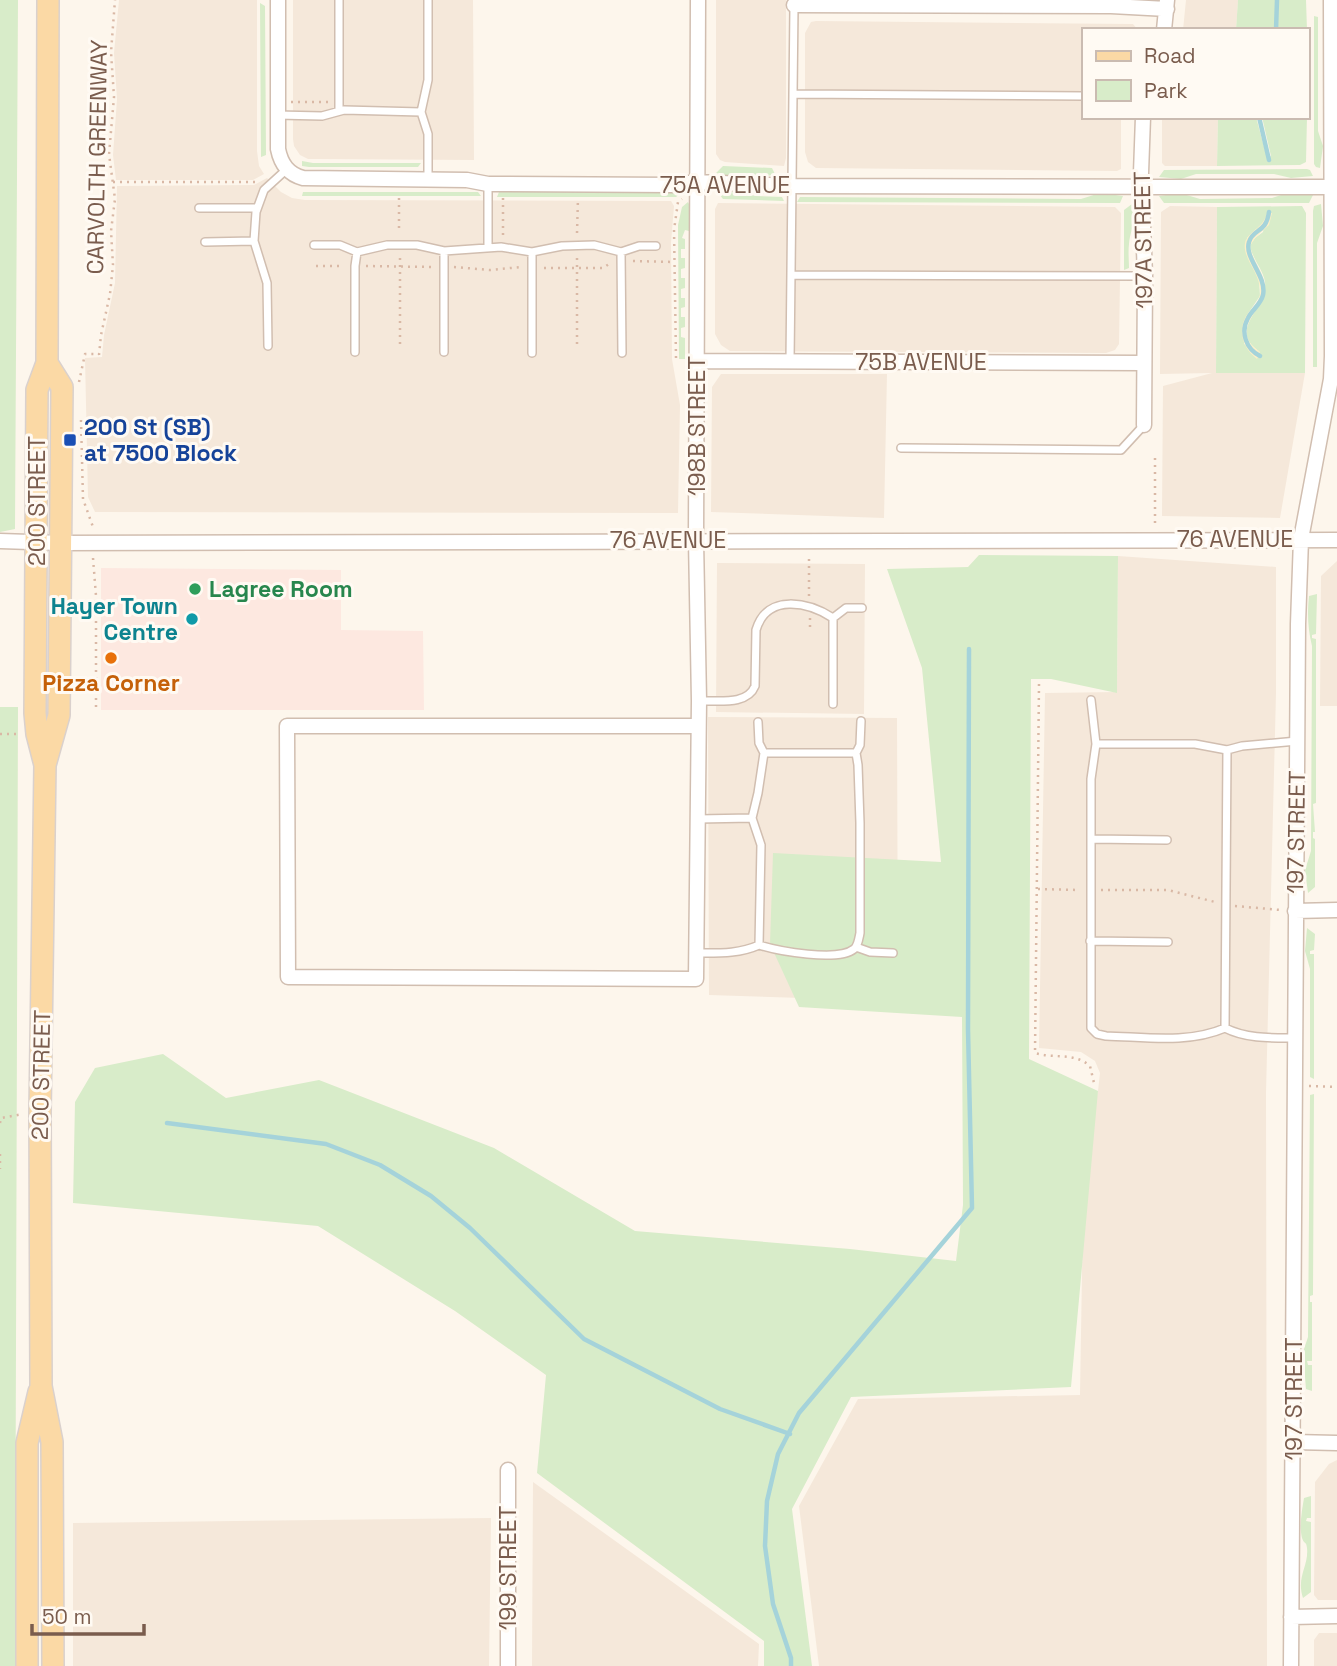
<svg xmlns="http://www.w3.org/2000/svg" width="1337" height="1666" viewBox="0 0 1337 1666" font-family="'Space Grotesk',sans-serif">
  <rect width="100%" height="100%" fill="#fdf6ec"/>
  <path fill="#f5e8da" d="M 119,0 L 257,0 L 257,151 L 259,166 L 264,174 L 253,180 L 116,180 L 113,155 L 117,99 L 114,53 Z
    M 293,0 L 473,0 L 474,160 L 317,159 L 308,159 L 300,155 L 294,146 L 293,139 Z
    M 716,0 L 786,0 L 786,158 L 784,166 L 725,162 L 720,160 L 716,154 Z
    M 1186,0 L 1238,0 L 1236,30 L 1183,30 Z
    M 816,21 L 1133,24 L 1138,30 L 1083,30 L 1083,117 L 1121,117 L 1121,169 L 1117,171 L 816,168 L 808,162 L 805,152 L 805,33 L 811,22 Z
    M 1162,117 L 1218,117 L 1217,166 L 1165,166 L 1162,163 Z
    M 267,178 L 281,192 L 292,198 L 305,200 L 671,201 L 674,206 L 671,243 L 672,359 L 680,405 L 678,513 L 95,512 L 88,497 L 85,358 L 102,357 L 104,335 L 115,283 L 117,186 L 254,185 Z
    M 718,203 L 1115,207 L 1121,213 L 1119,344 L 1115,350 L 1106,353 L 730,351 L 721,345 L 715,334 L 715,209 Z
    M 1170,206 L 1217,207 L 1216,373 L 1305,373 L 1280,518 L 1162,516 L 1163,386 L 1212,373 L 1160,374 L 1161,212 Z
    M 721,374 L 887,374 L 884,518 L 711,512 L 712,387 Z
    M 1118,556 L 1276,567 L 1276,693 L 1266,1093 L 1267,1666 L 819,1666 L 799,1506 L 858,1399 L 1080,1395 L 1084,1150 L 1098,1091 L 1100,1073 L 1095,1061 L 1081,1052 L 1039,1048 L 1045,693 L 1117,692 Z
    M 1337,561 L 1337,706 L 1320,706 L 1321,576 Z
    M 717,563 L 865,564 L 864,714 L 716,712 Z
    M 708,717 L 897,718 L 898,1001 L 709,995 Z
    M 1337,1460 L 1337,1600 L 1318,1600 L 1314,1595 L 1315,1482 L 1329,1464 Z
    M 533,1482 L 759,1644 L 758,1666 L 532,1666 Z
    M 491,1518 L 489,1666 L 73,1666 L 73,1523 Z
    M 1319,1633 L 1337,1633 L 1337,1666 L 1314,1666 L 1314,1640 Z"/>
  <path fill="#fde8e0" d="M 101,568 L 341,570 L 341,630 L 423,631 L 424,710 L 101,710 Z"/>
  <path fill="#d8ecc9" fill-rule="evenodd" d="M 0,0 L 18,0 L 15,529 L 0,532 Z
    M 1238,0 L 1306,0 L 1307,30 L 1236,30 Z
    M 260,3 L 265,6 L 266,155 L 261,157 Z
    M 1314,16 L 1318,17 L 1318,131 L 1323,146 L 1320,168 L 1316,167 L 1314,164 Z
    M 1218,117 L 1256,117 L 1267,158 L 1271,156 L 1262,117 L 1307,117 L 1306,162 L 1300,165 L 1217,166 Z
    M 302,161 L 313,163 L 421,163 L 418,167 L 309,167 L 302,166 Z
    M 723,166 L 772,168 L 775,174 C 760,180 732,178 716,173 Z
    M 1307,169 L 1310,170 L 1313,176 L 1291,178 L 1274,174 L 1196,174 L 1181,179 L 1159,177 L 1164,170 Z
    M 720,190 L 739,190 L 755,196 L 782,197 L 784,201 L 723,199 L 717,191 Z
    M 303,192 L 478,192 L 481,196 L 302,196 Z
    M 499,192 L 675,192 L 680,194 L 676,197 L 497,197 Z
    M 1100,193 L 1123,196 L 1120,203 L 797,202 L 800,197 L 1081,199 Z
    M 1180,193 L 1200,199 L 1272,198 L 1287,193 L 1313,195 L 1309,203 L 1164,203 L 1159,196 Z
    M 688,202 L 691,208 L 689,231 L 685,230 L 682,238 L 685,239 L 685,249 L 681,249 L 681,258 L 685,258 L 685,268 L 681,269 L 681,278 L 685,278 L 685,288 L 681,289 L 681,298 L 685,298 L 685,307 L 681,308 L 681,317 L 685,317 L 685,327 L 681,328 L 681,337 L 685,338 L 685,359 L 679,359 L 678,225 L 682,207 Z
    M 1132,204 C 1138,219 1130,230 1129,244 C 1128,252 1129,261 1129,268 L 1124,270 L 1124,210 Z
    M 1321,204 L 1323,226 L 1317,243 L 1317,367 L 1313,367 L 1313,211 L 1314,206 Z
    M 1302,206 L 1306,213 L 1305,373 L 1216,373 L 1217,207 ZM 1265,221 L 1263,232 L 1255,238 L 1250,245 C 1252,259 1263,269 1265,282 C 1268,309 1226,329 1260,352 L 1244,344 L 1247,315 L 1260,296 L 1259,279 L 1247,238 Z
    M 979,555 L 1118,556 L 1117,693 L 1051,679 L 1031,679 L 1029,1059 L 1098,1091 L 1071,1387 L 851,1397 L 792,1509 L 812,1666 L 764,1666 L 764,1641 L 537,1473 L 546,1375 L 455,1311 L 318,1226 L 73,1203 L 75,1102 L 95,1068 L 163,1054 L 226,1098 L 319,1080 L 494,1148 L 635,1231 L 850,1249 L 956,1261 L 963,1205 L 962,1017 L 799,1007 L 770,944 L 773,853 L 941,862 L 922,668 L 887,569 L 968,567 Z
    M 1317,594 L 1316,634 L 1312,635 L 1312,638 L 1316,639 L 1316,803 L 1313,804 L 1315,832 L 1313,832 L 1313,838 L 1315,839 L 1315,887 L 1308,893 L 1305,870 L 1311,851 L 1312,646 C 1308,629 1307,615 1309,596 Z
    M 0,707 L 18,707 L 15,1666 L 0,1666 Z
    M 1307,928 L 1315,934 L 1314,950 L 1310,951 L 1310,954 L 1314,954 L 1314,1079 L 1310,1077 L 1310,969 L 1305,951 Z
    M 1314,1094 L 1313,1295 L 1310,1296 L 1310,1302 L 1312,1302 L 1312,1361 L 1307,1361 L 1308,1365 L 1312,1365 L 1312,1391 L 1306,1389 L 1303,1352 L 1308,1337 L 1310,1095 Z
    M 1311,1496 L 1311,1518 L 1307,1518 L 1306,1521 L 1311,1522 L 1311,1592 L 1303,1598 C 1296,1577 1309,1566 1307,1548 C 1306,1540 1305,1546 1302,1538 C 1299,1526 1302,1510 1304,1498 Z"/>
  <path fill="#fcefc7" d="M 1267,213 L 1272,213 L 1269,225 L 1255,238 L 1250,246 C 1252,260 1265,273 1265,288 C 1265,312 1226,329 1260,352 L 1257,359 C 1244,349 1237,333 1246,316 C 1251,309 1259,303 1260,294 C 1262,274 1242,259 1245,243 C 1248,231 1263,229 1267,213 Z"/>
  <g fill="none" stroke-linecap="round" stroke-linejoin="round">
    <path stroke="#a5d3da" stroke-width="4.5" d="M 1276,30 L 1277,0
      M 1259,117 L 1269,160
      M 1260,356 C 1246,349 1240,332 1248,318 C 1252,310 1261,304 1263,295 C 1267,276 1244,258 1249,242 C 1253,228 1266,234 1269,212
      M 167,1123 L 326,1144 L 380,1165 L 431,1196 L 470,1228 L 584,1339 L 720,1409 L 790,1434
      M 791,1666 L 791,1658 L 773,1604 L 765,1546 L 767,1501 L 778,1454 L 799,1413 L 972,1208 L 968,1029 L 969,649"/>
    <g stroke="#d1beb0" stroke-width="10">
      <path id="lane" d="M 339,0 L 339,111
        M 428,0 L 428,80 L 421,112 L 428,134 L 428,179
        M 794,94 L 1083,96
        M 277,115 L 322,116 L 344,110 L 421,112
        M 199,208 L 257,208
        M 205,242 L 254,241
        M 314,245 L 340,245 L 357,252 L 387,245 L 417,245 L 444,251 L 501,247 L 532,252 L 562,246 L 594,245 L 621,252 L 639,246 L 656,246
        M 488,247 L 488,184
        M 444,251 L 444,352
        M 532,252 L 532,353
        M 621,252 L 622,353
        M 791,275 L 1145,276
        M 268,346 L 267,283 L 254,241 L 256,212 L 264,190 L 287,169
        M 355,352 L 355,266 L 357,252
        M 790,361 L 794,6
        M 901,448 L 1121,450 L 1144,425
        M 833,618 L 846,608 L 862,608
        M 1091,700 L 1096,744 L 1091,779 L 1091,1028 L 1097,1034 L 1106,1036 C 1145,1037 1188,1044 1225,1028
        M 699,701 C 717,700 747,706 755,686 L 756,630 C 767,593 808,602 833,618 L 833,704
        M 758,722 L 759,743 L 764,753 L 856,753
        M 1096,744 L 1195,744 L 1227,750 L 1242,746 L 1297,741
        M 1227,750 L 1225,1028 C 1247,1039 1271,1038 1295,1038
        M 752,818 L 758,793 L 764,753
        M 698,819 L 752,818 L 761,845 L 759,945 C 778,951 838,962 854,949 C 858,946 859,938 860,933 L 860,823 L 858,765 L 856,753 L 860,745 L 861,721
        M 1092,839 L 1167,840
        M 1090,941 L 1168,942
        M 856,947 L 870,952 L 893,953
        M 697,953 C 719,953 739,954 759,945"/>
    </g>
    <g stroke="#d1beb0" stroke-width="17">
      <path id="street" d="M 278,0 L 278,149 C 281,164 288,174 303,178 L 467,180 L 488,184 L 674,185 L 697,182 L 793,186 L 1337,187
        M 698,0 L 696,540 L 699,701 L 696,979 L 288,977 L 287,726 L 698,726
        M 794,5 L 1111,6 L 1167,9
        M 1164,30 L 1167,0
        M 1143,117 L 1141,173 L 1145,276 L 1144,425
        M 698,361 L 1144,363
        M 0,541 L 60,543 L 1337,540
        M 1295,911 L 1337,910
        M 1294,1442 L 1337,1443
        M 508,1470 L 508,1666
        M 1291,1617 L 1337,1616
        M 1291,1666 L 1298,624 L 1301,539 L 1331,379 L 1332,356 L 1331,0"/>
    </g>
    <g stroke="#dad1cd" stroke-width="24">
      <path id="primary" d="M 47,363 L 62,387 L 59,715 L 45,765 L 40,1113 L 41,1386 L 52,1442 L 53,1666
        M 45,765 L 37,734 L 35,713 L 37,390 L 47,363 L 48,0
        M 27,1666 L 27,1443 L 39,1392"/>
    </g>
    <path stroke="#d9b8a5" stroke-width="2.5" stroke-dasharray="2 5" stroke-linecap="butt" d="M 291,102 L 330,102
      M 113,182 L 255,182
      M 399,198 L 399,233
      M 577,233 L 578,198
      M 503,235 L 503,198
      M 633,261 L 675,262
      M 316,266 L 344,266
      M 366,266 L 433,267
      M 454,267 L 490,270 L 521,267
      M 544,268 L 603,268 L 609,264
      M 400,344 L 400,256
      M 577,344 L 577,256
      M 99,355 L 101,335 L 110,294 L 113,265 L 111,231 L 115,199 L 109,154 L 114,97 L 111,52 L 115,0
      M 676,358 L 674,230 L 678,202 L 682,199
      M 79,382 L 85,354 L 99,354
      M 81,420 L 83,499 L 93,527
      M 1155,523 L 1155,456
      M 93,558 L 96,596 L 96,709
      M 809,559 L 809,598
      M 810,618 L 810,630
      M 1039,684 L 1035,1053 C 1054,1059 1074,1052 1090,1066 L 1094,1083
      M 0,734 L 18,734
      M 1038,889 L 1080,890
      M 1101,890 L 1168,890 L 1215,902
      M 1235,906 L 1281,910
      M 1309,1086 L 1337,1087
      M 0,1123 L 1,1118 L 23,1114
      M 0,1154 L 0,1169"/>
    <use href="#lane" stroke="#fff" stroke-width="7"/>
    <use href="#street" stroke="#fff" stroke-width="14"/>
    <use href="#primary" stroke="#fbd9a5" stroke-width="21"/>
  </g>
  <rect fill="#1a4fb4" stroke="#fffaf3" stroke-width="2.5" x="63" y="433" width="14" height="14" rx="3.5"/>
  <circle fill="#2e9e5b" stroke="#fffaf3" stroke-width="2.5" cx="195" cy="589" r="7"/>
  <circle fill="#0f9aa8" stroke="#fffaf3" stroke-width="2.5" cx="192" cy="619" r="7"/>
  <circle fill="#e8710a" stroke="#fffaf3" stroke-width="2.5" cx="111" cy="658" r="7"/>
  <g text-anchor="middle" stroke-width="6" stroke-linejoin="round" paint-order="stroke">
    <g font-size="23" fill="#7a5c4d" stroke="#fffaf3">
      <text transform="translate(97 157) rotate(-89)" y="8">CARVOLTH GREENWAY</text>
      <text x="725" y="193">75A AVENUE</text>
      <text transform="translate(1143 240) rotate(-91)" y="8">197A STREET</text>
      <text x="921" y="370">75B AVENUE</text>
      <text transform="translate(697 426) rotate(-90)" y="8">198B STREET</text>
      <text transform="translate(37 501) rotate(-90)" y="8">200 STREET</text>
      <text x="1235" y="547">76 AVENUE</text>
      <text x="668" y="548">76 AVENUE</text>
      <text transform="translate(1296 832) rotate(-89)" y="8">197 STREET</text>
      <text transform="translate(41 1075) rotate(-89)" y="8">200 STREET</text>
      <text transform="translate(1294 1399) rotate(-90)" y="8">197 STREET</text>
      <text transform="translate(508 1568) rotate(-90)" y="8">199 STREET</text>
    </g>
    <g font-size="23" font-weight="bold" fill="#164399" stroke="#fffaf3" text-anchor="start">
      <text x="84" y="435">200 St (SB)<tspan x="84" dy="26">at 7500 Block</tspan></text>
    </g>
    <g font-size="23" font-weight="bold" fill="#27864d" stroke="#fffaf3" text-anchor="start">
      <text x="209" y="597">Lagree Room</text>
    </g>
    <g font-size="23" font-weight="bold" fill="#0d838f" stroke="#fffaf3" text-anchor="end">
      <text x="178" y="614">Hayer Town<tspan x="178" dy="26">Centre</tspan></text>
    </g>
    <g font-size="23" font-weight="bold" fill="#c56008" stroke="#fffaf3">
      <text x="111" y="691">Pizza Corner</text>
    </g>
  </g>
  <rect x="1082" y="28" width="228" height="91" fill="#fffaf3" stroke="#cabbb1" stroke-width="2"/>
  <rect x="1096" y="51" width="35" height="10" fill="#fbd9a5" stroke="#cabbb1" stroke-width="2"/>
  <text x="1144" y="63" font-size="21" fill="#7a5c4d">Road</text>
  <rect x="1096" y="80" width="35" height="21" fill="#d8ecc9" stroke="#cabbb1" stroke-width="2"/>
  <text x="1144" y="98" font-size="21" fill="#7a5c4d">Park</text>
  <path d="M32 1624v10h112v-10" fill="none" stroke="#7a5c4d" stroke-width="3.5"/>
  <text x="42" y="1624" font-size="21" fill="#7a5c4d" stroke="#fffaf3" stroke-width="5" paint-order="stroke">50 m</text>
</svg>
